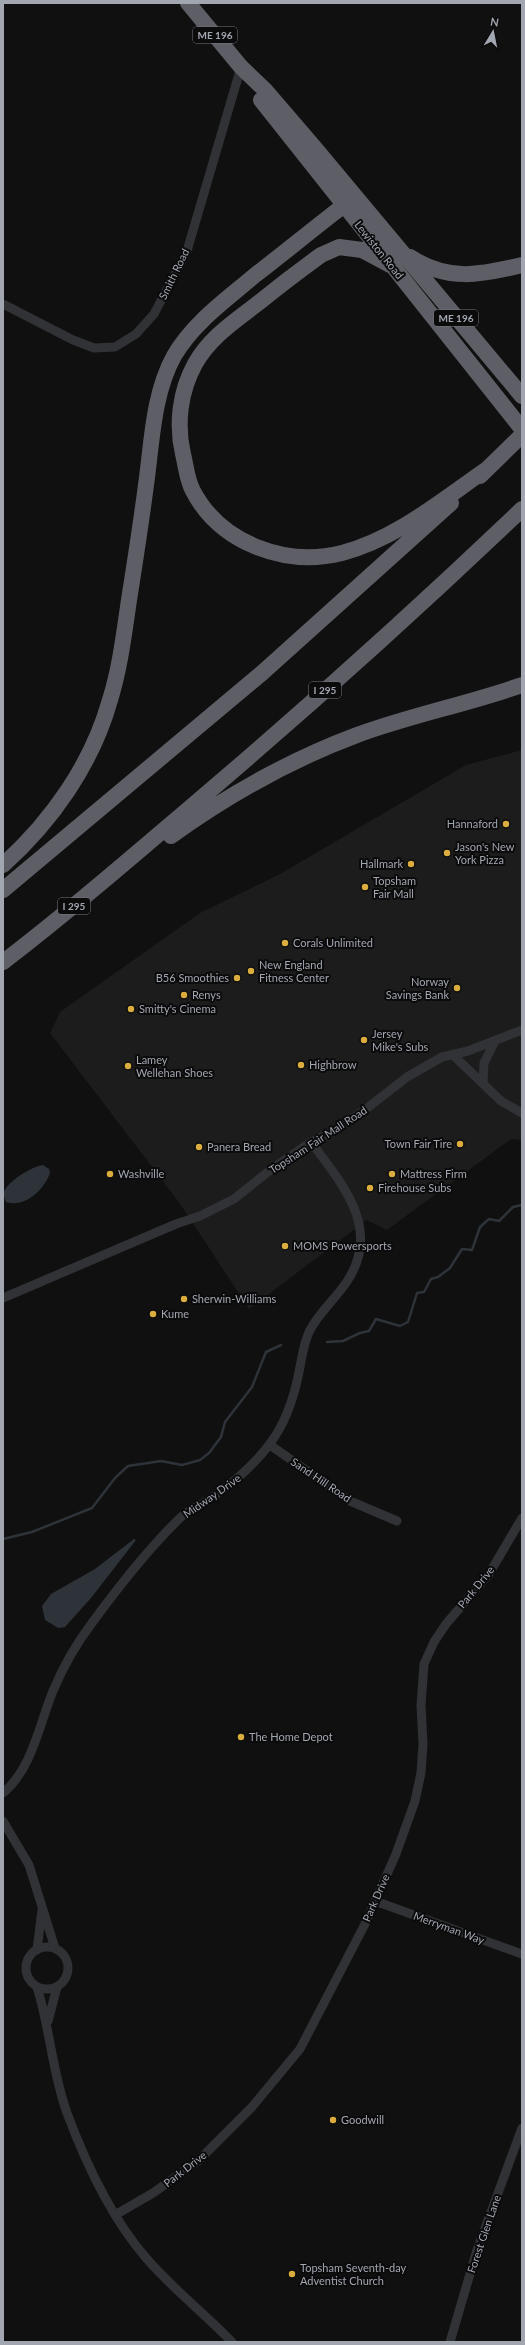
<svg xmlns="http://www.w3.org/2000/svg" width="525" height="2345" viewBox="0 0 525 2345" font-family="Lato,sans-serif">
  <rect width="100%" height="100%" fill="#101011"/>
  <path fill="#1c1c1d" d="M 522,750 L 522,1140 L 511,1139 L 387,1230 L 367,1220 L 249,1309 L 181,1205 L 50,1033 L 60,1012 L 200,913 L 280,874 L 466,765 Z"/>
  <path fill="#2d3339" d="M 43,1165 L 49,1169 L 50,1173 C 44,1190 25,1208 6,1202 L 3,1194 C 7,1181 31,1167 43,1165 Z
    M 134,1539 L 136,1540 L 91,1598 L 65,1627 L 58,1628 L 45,1620 L 42,1606 L 51,1594 L 95,1569 Z"/>
  <g fill="none" stroke-linecap="round" stroke-linejoin="round">
    <path stroke="#2d3339" stroke-width="2.5" d="M 327,1342 L 343,1341 L 360,1333 L 369,1331 L 376,1319 L 400,1326 L 408,1322 L 417,1293 L 424,1292 L 431,1279 L 438,1277 L 450,1268 L 462,1249 L 472,1250 L 480,1227 L 489,1219 L 499,1221 L 513,1207 L 522,1205
      M 3,1539 L 32,1532 L 92,1508 L 115,1478 L 128,1466 L 161,1461 L 182,1465 L 200,1460 L 209,1453 L 221,1437 L 225,1422 L 252,1387 L 266,1352 L 281,1345"/>
    <path stroke="#313235" stroke-width="9" d="M 3,304 L 73,340 L 94,348 L 115,347 L 136,334 L 154,314 L 187,251 L 241,67
      M 453,1055 L 501,1101 L 522,1113
      M 483,1084 L 484,1063 L 495,1041
      M 3,1298 L 176,1224 L 200,1216 L 234,1199 L 269,1171 L 311,1142 L 334,1131 L 366,1109 L 407,1077 L 442,1057 L 468,1051 L 522,1030
      M 270,1445 L 350,1501 L 397,1521
      M 3,1793 C 32,1769 39,1725 53,1691 C 63,1667 76,1644 92,1623 C 119,1586 148,1549 181,1517 C 190,1509 201,1505 211,1498 C 233,1483 253,1466 269,1445 C 285,1424 294,1398 299,1372 C 302,1358 303,1344 310,1330 C 319,1313 334,1300 346,1283 C 383,1229 342,1184 311,1142
      M 3,1821 L 29,1865 L 55,1948
      M 375,1901 L 522,1954
      M26 1968a21 21 0 1 1 42 0a21 21 0 1 1-42 0Z
      M 37,1950 L 42,1910
      M 37,1987 C 50,2028 52,2072 67,2113 C 86,2164 111,2218 147,2259 C 173,2289 204,2313 232,2342
      M 48,2021 L 57,1987
      M 115,2215 L 153,2193 L 198,2161 L 252,2107 L 300,2049 L 365,1924 L 396,1854 L 415,1801 L 421,1773 L 423,1744 L 421,1705 L 424,1664 L 434,1642 L 446,1624 L 489,1574 L 522,1518
      M 450,2342 L 477,2250 L 522,2128"/>
    <path stroke="#5e5f66" stroke-width="16" d="M 188,3 L 241,67 L 265,90 L 314,147 L 522,396
      M 261,100 L 522,429
      M 410,257 C 448,282 481,275 522,265
      M 390,265 L 362,250 L 339,247 L 321,255 C 299,271 278,287 257,304 C 235,321 209,338 195,364 C 180,391 176,424 183,454 C 186,466 187,480 193,491 C 221,544 286,567 342,553 C 396,539 442,500 487,469
      M 480,476 L 522,435
      M 171,836 C 228,795 290,760 357,735 C 411,715 468,704 522,685
      M 3,865 C 52,821 92,764 110,700 C 120,668 124,634 129,600 C 135,562 141,523 146,485 C 152,442 153,394 174,356 C 193,323 226,300 254,276 C 284,253 313,229 343,206 L 363,208
      M 3,890 L 262,673 L 451,503
      M 3,962 C 64,916 121,866 179,817 C 296,718 411,615 522,509"/>
  </g>
  <g fill="#daad3e" stroke="#0b0b0c" stroke-width="1.5">
    <circle cx="506" cy="824" r="4"/>
    <circle cx="447" cy="853" r="4"/>
    <circle cx="411" cy="864" r="4"/>
    <circle cx="365" cy="887" r="4"/>
    <circle cx="285" cy="943" r="4"/>
    <circle cx="251" cy="971" r="4"/>
    <circle cx="237" cy="978" r="4"/>
    <circle cx="457" cy="988" r="4"/>
    <circle cx="184" cy="995" r="4"/>
    <circle cx="131" cy="1009" r="4"/>
    <circle cx="364" cy="1040" r="4"/>
    <circle cx="301" cy="1065" r="4"/>
    <circle cx="128" cy="1066" r="4"/>
    <circle cx="460" cy="1144" r="4"/>
    <circle cx="199" cy="1147" r="4"/>
    <circle cx="110" cy="1174" r="4"/>
    <circle cx="392" cy="1174" r="4"/>
    <circle cx="370" cy="1188" r="4"/>
    <circle cx="285" cy="1246" r="4"/>
    <circle cx="184" cy="1299" r="4"/>
    <circle cx="153" cy="1314" r="4"/>
    <circle cx="241" cy="1737" r="4"/>
    <circle cx="333" cy="2120" r="4"/>
    <circle cx="292" cy="2274" r="4"/>
  </g>
  <g text-anchor="middle" stroke-width="4" stroke-linejoin="round" paint-order="stroke">
    <g fill="#0b0b0c" stroke="#75787f" stroke-width="1">
      <rect x="193" y="27" width="44" height="16" rx="3"/>
      <rect x="434" y="310" width="44" height="16" rx="3"/>
      <rect x="309" y="682" width="32" height="16" rx="3"/>
      <rect x="58" y="898" width="32" height="16" rx="3"/>
    </g>
    <g font-size="10" font-weight="bold" fill="#a2a6b0">
      <text x="215" y="39">ME 196</text>
      <text x="456" y="322">ME 196</text>
      <text x="325" y="694">I 295</text>
      <text x="74" y="910">I 295</text>
    </g>
    <g font-size="11" fill="#a2a6b0" stroke="#0b0b0c">
      <text transform="translate(379 250) rotate(51)" y="4">Lewiston Road</text>
      <text transform="translate(174 274) rotate(-64)" y="4">Smith Road</text>
      <text transform="translate(318 1140) rotate(-33)" y="4">Topsham Fair Mall Road</text>
      <text transform="translate(321 1480) rotate(34)" y="4">Sand Hill Road</text>
      <text transform="translate(212 1496) rotate(-35)" y="4">Midway Drive</text>
      <text transform="translate(476 1587) rotate(-51)" y="4">Park Drive</text>
      <text transform="translate(376 1898) rotate(-66)" y="4">Park Drive</text>
      <text transform="translate(449 1928) rotate(20)" y="4">Merryman Way</text>
      <text transform="translate(185 2169) rotate(-38)" y="4">Park Drive</text>
      <text transform="translate(484 2234) rotate(-71)" y="4">Forest Glen Lane</text>
    </g>
    <g font-size="11" fill="#a2a6b0" stroke="#0b0b0c" text-anchor="start">
      <text x="498" y="828" text-anchor="end">Hannaford</text>
      <text x="455" y="851">Jason's New<tspan x="455" dy="13">York Pizza</tspan></text>
      <text x="403" y="868" text-anchor="end">Hallmark</text>
      <text x="373" y="885">Topsham<tspan x="373" dy="13">Fair Mall</tspan></text>
      <text x="293" y="947">Corals Unlimited</text>
      <text x="259" y="969">New England<tspan x="259" dy="13">Fitness Center</tspan></text>
      <text x="229" y="982" text-anchor="end">B56 Smoothies</text>
      <text x="449" y="986" text-anchor="end">Norway<tspan x="449" dy="13">Savings Bank</tspan></text>
      <text x="192" y="999">Renys</text>
      <text x="139" y="1013">Smitty's Cinema</text>
      <text x="372" y="1038">Jersey<tspan x="372" dy="13">Mike's Subs</tspan></text>
      <text x="136" y="1064">Lamey<tspan x="136" dy="13">Wellehan Shoes</tspan></text>
      <text x="309" y="1069">Highbrow</text>
      <text x="452" y="1148" text-anchor="end">Town Fair Tire</text>
      <text x="207" y="1151">Panera Bread</text>
      <text x="118" y="1178">Washville</text>
      <text x="400" y="1178">Mattress Firm</text>
      <text x="378" y="1192">Firehouse Subs</text>
      <text x="293" y="1250">MOMS Powersports</text>
      <text x="192" y="1303">Sherwin-Williams</text>
      <text x="161" y="1318">Kume</text>
      <text x="249" y="1741">The Home Depot</text>
      <text x="341" y="2124">Goodwill</text>
      <text x="300" y="2272">Topsham Seventh-day<tspan x="300" dy="13">Adventist Church</tspan></text>
    </g>
  </g>
  <rect width="525" height="2345" fill="none" stroke="#a2a6b0" stroke-width="8"/>
  <g transform="translate(493 32) rotate(10)" stroke="#0b0b0c" stroke-width="3" paint-order="stroke">
  <path d="M0-3L7 15L0 10L-7 15Z" fill="#a2a6b0"/>
  <text y="-6" font-size="11" font-weight="bold" text-anchor="middle" fill="#a2a6b0">N</text>
  </g>
</svg>
